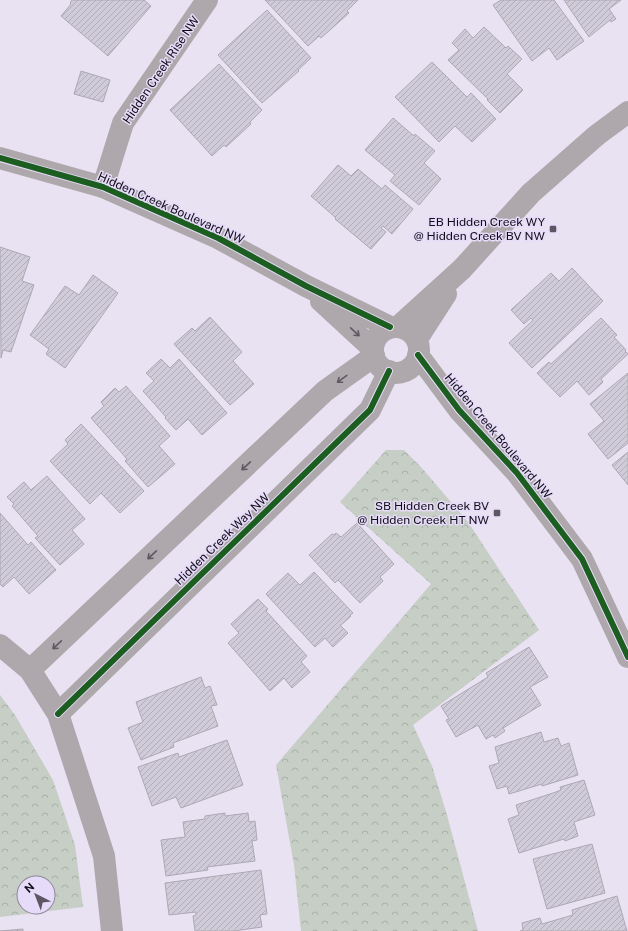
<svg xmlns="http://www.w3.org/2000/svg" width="628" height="931" viewBox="0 0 628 931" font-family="'Public Sans',sans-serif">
  <defs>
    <pattern id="park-crowns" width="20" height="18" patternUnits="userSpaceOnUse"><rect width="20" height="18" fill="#c6cec5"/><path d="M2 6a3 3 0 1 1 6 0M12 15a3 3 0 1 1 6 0" fill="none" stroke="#a9b0a8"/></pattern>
    <pattern id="building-hatch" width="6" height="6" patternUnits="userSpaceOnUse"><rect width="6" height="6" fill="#d0cbd8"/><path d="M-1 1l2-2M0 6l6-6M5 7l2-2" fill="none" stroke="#b2adb9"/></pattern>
  </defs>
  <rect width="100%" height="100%" fill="#e8e2f3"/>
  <path fill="url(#park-crowns)" fill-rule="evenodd" d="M 386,450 L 404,450 L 421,467 L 468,522 L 539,630 L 413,725 L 432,766 L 447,815 L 478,931 L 301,931 L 294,865 L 276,765 L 431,584 L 340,502 Z
    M 0,695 L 15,715 L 53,780 L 75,845 L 83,907 L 0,917 ZM 24,883 L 48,883 L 48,907 L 24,907 Z"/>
  <path fill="url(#building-hatch)" stroke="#ada8b5" d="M 72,0 L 144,0 L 151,6 L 108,56 L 61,16 L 71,4 L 70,3 Z
    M 265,0 L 358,0 L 347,11 L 349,13 L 321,38 L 319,36 L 308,46 Z
    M 501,0 L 554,0 L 584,41 L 557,60 L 549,48 L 532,61 L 493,5 Z
    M 564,0 L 621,0 L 609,9 L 616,19 L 611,22 L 610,20 L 589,37 Z
    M 267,10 L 311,58 L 298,70 L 299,71 L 262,103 L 218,55 Z
    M 484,27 L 506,48 L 508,46 L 522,59 L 507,74 L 523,90 L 500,113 L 487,100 L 488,99 L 448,60 L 459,50 L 452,43 L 465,29 L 473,38 Z
    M 432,62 L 467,97 L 471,93 L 496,119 L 472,142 L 455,126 L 439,142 L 395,97 Z
    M 219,64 L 262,110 L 250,122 L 251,124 L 226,147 L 224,145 L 212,156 L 170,110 Z
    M 81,71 L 110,80 L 103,102 L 74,94 Z
    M 393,118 L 414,136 L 415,134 L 435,151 L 424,163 L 441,179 L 419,205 L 390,181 L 395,175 L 365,150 Z
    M 338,165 L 351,176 L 358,169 L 382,189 L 385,185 L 413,209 L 392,234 L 383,226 L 381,228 L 386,232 L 371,249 L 335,219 L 336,218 L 311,196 Z
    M 0,247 L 30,257 L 22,281 L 34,285 L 11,352 L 3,350 L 1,358 Z
    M 572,268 L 603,301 L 532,368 L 509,343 L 533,320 L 531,318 L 524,324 L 511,310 L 551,273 L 559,281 Z
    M 93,275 L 118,293 L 65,368 L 46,354 L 49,349 L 30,335 L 65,286 L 79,295 Z
    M 210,317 L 242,352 L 233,361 L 254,384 L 230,405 L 174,344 L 192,328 L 195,331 Z
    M 601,318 L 617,335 L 614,337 L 626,350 L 625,351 L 628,354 L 601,379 L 603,382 L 589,395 L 577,381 L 560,397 L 537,373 L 549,362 L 551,364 Z
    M 161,359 L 170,368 L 179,359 L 227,413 L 202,435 L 188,419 L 176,430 L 165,418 L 166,417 L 143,391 L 154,381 L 146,373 Z
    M 628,373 L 628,443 L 608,459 L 588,434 L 604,421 L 590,404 Z
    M 126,386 L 170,436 L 159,446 L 175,464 L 148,487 L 125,461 L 127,459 L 91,418 L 104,406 L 101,402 L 115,388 L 119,392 Z
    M 81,424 L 144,491 L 120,513 L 101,493 L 90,504 L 50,461 L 68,444 L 65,440 Z
    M 628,452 L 628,485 L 612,465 Z
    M 47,476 L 85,519 L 72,530 L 84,544 L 60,565 L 35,538 L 38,536 L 12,506 L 14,504 L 7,497 L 24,482 L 31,490 Z
    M 0,513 L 28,545 L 31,542 L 56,570 L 29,594 L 14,577 L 3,587 L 0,584 Z
    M 357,523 L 394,564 L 380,577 L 383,581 L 360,603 L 338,580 L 335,583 L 309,555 L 332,534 L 334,535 L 336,533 L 341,537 Z
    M 314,572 L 353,613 L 350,615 L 351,616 L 341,625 L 340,625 L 348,633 L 333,647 L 325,638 L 315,647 L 266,594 L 288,573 L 300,585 Z
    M 258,599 L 268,609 L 266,611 L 307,656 L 301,662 L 310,672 L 292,688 L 284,678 L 270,691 L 228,643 L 239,633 L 231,624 Z
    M 529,647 L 548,677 L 530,687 L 541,705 L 503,728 L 505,731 L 495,738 L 493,735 L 486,739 L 478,725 L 456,737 L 446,720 L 449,719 L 441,706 L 488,677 L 486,673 Z
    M 201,677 L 205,688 L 210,686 L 217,705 L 211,706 L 218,726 L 173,743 L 174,747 L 141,760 L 128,728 L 143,722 L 136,702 Z
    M 541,732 L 544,742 L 558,738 L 561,746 L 569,743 L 578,775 L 542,786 L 542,784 L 509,794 L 507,786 L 497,789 L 489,766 L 499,763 L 495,747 Z
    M 227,740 L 243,785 L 181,808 L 176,797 L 152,806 L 138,767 L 178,753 L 179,757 Z
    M 584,780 L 595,815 L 574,822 L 578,836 L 565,841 L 564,839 L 519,853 L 508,819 L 519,815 L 516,805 L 553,793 L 561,790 L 560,787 Z
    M 225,813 L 225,816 L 248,813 L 249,822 L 255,821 L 257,840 L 252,841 L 255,861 L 207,867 L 208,870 L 166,876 L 161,840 L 185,837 L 183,822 L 205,819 L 205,816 Z
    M 592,844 L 605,893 L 547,909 L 533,859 Z
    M 261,870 L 267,914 L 260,915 L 262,927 L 234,931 L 195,931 L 193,916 L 196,915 L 196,912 L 169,915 L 165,883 Z
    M 617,896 L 627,931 L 520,931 L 523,930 L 522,923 L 540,918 L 542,924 L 573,915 L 572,910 Z
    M 23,929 L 23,931 L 0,931 Z"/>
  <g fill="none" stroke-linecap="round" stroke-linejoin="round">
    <path stroke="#aea8ac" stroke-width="22" d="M 103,187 L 123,123 L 207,0
      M 0,645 L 30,670 L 58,714 L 104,856 L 112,931
      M 30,670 L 325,391 L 374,356
      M 58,714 L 370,410 L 389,371"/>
    <path stroke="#aea8ac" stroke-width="22" d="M 0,158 L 103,187 L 218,238 L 306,286 L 390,327
      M 321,301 L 373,349
      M 398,327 L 462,269 L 531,193 L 597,135 L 628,112
      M373 350a23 23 0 1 1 46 0a23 23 0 1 1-46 0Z
      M 417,339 L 446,294
      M 418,355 L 459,410 L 517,473 L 582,559 L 628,657"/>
    <g stroke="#e6dcf9" stroke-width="8">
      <path id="cycleway" d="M 0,158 L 103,187 L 218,238 L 306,286 L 390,327
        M 418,355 L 459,410 L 517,473 L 582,559 L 628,657
        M 58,714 L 370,410 L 389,371"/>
    </g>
    <use href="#cycleway" stroke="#1b5e20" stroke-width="6"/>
  </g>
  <defs><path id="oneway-shaft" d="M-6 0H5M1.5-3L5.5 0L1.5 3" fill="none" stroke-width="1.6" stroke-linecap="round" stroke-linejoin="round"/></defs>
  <g stroke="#5f5a61">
    <use href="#oneway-shaft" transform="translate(355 332) rotate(43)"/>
    <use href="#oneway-shaft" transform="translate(342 379) rotate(144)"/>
    <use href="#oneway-shaft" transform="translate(246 466) rotate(137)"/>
    <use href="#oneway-shaft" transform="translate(152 555) rotate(137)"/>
    <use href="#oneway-shaft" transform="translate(57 645) rotate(137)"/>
  </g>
  <g fill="#5c5763" stroke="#e6dcf9" stroke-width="1.5">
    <rect x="549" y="225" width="8" height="8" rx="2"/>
    <rect x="493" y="509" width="8" height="8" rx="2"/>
  </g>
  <g text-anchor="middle" stroke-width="3" stroke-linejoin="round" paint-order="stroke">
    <g font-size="12" fill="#100c16" stroke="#e6dcf9">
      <text transform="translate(161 70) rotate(-56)" y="4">Hidden Creek Rise NW</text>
      <text transform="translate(171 208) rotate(24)" y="4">Hidden Creek Boulevard NW</text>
      <text transform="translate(498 436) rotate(50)" y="4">Hidden Creek Boulevard NW</text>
      <text transform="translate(222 539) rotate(-44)" y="4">Hidden Creek Way NW</text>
    </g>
    <g font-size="12" fill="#100c16" stroke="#e6dcf9" text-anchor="end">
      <text x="545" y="226">EB Hidden Creek WY<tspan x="545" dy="14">@ Hidden Creek BV NW</tspan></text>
      <text x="489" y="510">SB Hidden Creek BV<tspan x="489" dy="14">@ Hidden Creek HT NW</tspan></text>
    </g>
  </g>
  <g transform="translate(36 895) rotate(318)"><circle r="19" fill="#e6dcf9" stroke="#90899e"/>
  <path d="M0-3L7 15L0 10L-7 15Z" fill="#5c5763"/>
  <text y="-6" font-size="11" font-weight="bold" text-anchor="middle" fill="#100c16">N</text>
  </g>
</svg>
